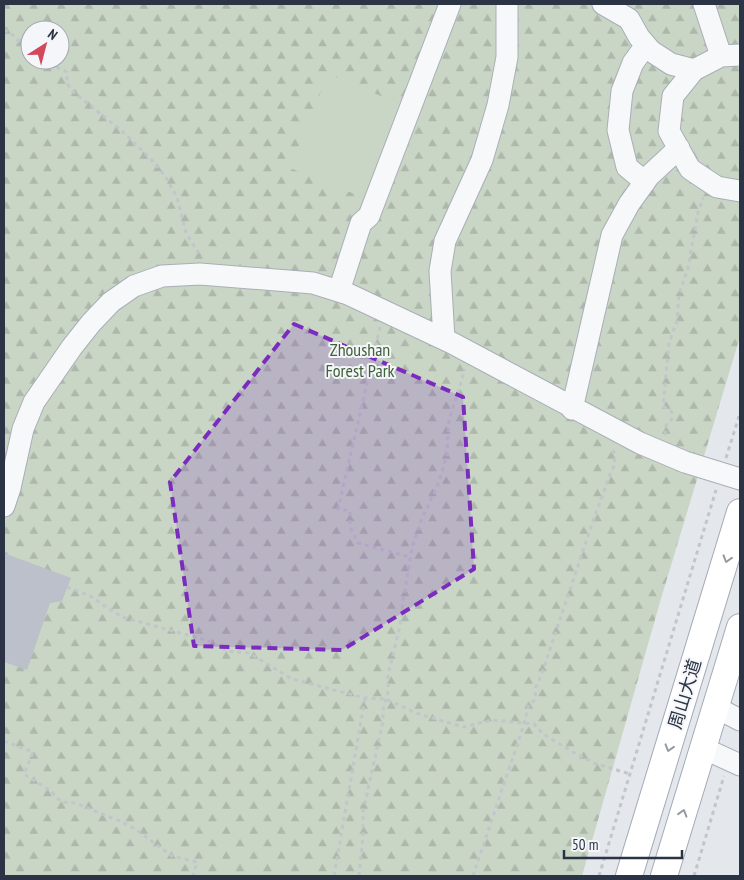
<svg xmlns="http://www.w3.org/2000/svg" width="744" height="880" viewBox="0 0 744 880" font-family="'PT Sans Narrow','Noto Sans SC',sans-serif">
  <defs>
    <pattern id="forest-firs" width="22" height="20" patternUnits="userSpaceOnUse" patternTransform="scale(1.25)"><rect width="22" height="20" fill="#c9d6c5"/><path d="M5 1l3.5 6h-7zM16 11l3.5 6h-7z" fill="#adb8ab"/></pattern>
  </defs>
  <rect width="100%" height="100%" fill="#e4e7ec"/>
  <path fill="url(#forest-firs)" fill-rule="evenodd" d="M 4,4 L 740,4 L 739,340 L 660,602 L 582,876 L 4,876 ZM 30,30 L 60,30 L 60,60 L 30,60 Z"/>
  <path fill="#c9d6c5" d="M 328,74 L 405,106 L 367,199 L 290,168 Z"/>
  <path fill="#bbc0ca" d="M 4,553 L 71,578 L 62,601 L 50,603 L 27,670 L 4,662 Z"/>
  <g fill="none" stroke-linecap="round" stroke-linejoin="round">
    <g stroke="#a9aeb7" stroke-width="23">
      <path id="minor" d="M 603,4 L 629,19 L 639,37 L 651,51 L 671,64 L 694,70 L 721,56 L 740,55
        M 704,4 L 721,56
        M 694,70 L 673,96 L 669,131 L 690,169 L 717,187 L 740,191
        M 645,182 L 627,167 L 618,130 L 622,91 L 633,63 L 646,45
        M 339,291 L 361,223 L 369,216 L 450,4
        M 444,339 L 440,271 L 445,241 L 482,160 L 498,105 L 507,57 L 507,4
        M 572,409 L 612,235 L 629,204 L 649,176 L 679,148
        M 4,506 L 10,488 L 23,429 L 34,402 L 72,347 L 91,323 L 111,302 L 134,286 L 162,276 L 200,274 L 313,283 L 348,294 L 452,343 L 640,443 L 685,462 L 740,479
        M 715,707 L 740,720
        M 703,748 L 740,765"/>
    </g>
    <g stroke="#a3abb8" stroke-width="28">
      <path id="major" d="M 629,876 L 740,512
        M 664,876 L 740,627"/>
    </g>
    <path stroke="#c2c5cb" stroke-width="3" stroke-dasharray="4 4" stroke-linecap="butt" d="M 4,30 C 16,34 20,45 30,53
      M 42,60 L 67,72 L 67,83 L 71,90 L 123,132 L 150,158 L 165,176 L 177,197 L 186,233 L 201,257
      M 380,327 L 338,509 L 350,511 L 350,527 L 358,543 L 410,557
      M 665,435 L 666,425 C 672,422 673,418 672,412 L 663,406 L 669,343 L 677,321 L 679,294 L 688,268 L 698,213 L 703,198
      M 726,458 L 740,413
      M 67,587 L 90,596 L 122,617 L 206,640 L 228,651 L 249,653 L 292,679 L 365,698 L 386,699 L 416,713 L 463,727 L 492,720 L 534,724 L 543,734 L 573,752 L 594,763 L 630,774
      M 4,741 L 33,752 L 24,774 L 51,791 L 61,802 L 75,803 L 120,821 L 135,829 L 172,856 L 197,862 L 193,876
      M 334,876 L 365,698
      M 359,876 L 363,836 L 363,812 L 383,721 L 383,710 L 388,692 L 388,675 L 400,626 L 403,601 L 412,548 L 420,523 L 439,482 L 447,454 L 449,420 L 465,369
      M 473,876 L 524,724 L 529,704 L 535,700 L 536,687 L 542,673 L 593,521 L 611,472 L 615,464 L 613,453 L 616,449
      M 599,876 L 716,490
      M 694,876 L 724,776"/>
    <use href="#minor" stroke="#f7f8fa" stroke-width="21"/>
    <use href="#major" stroke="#fff" stroke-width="26"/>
  </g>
  <defs><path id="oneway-chevron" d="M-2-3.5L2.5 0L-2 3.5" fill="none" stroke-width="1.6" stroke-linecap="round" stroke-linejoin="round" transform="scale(1.25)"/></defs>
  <g stroke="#959aa2">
    <use href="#oneway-chevron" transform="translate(727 559) rotate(107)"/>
    <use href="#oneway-chevron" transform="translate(669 748) rotate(107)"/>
    <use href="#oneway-chevron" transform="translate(683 813) rotate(-73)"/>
  </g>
  <path fill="#7b2cbf" fill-opacity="0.2" stroke="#7b2cbf" stroke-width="4" stroke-dasharray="10 6" stroke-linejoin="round" d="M 294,324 L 463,397 L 474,569 L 342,650 L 194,646 L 170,482 Z"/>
  <g text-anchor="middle" stroke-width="4" stroke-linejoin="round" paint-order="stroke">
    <g font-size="18" fill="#3f6138" stroke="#f4f6f9">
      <text x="360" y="356">Zhoushan<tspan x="360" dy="21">Forest Park</tspan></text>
    </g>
    <g font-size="18" fill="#2b3445" stroke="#f4f6f9">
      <text transform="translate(685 694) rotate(-73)" y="6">周山大道</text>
    </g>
  </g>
  <rect width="744" height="880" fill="none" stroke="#2b3445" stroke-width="10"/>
  <g transform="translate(45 45) rotate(36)"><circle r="24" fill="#f4f6f9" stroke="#a4a8b1"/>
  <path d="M0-4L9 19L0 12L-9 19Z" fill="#d1495b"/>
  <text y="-8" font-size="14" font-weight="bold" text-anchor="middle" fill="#2b3445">N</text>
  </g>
  <path d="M564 850v8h118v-8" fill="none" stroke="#2b3445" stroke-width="2.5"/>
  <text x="572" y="850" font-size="15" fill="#2b3445" stroke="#f4f6f9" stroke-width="4" paint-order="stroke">50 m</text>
</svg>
